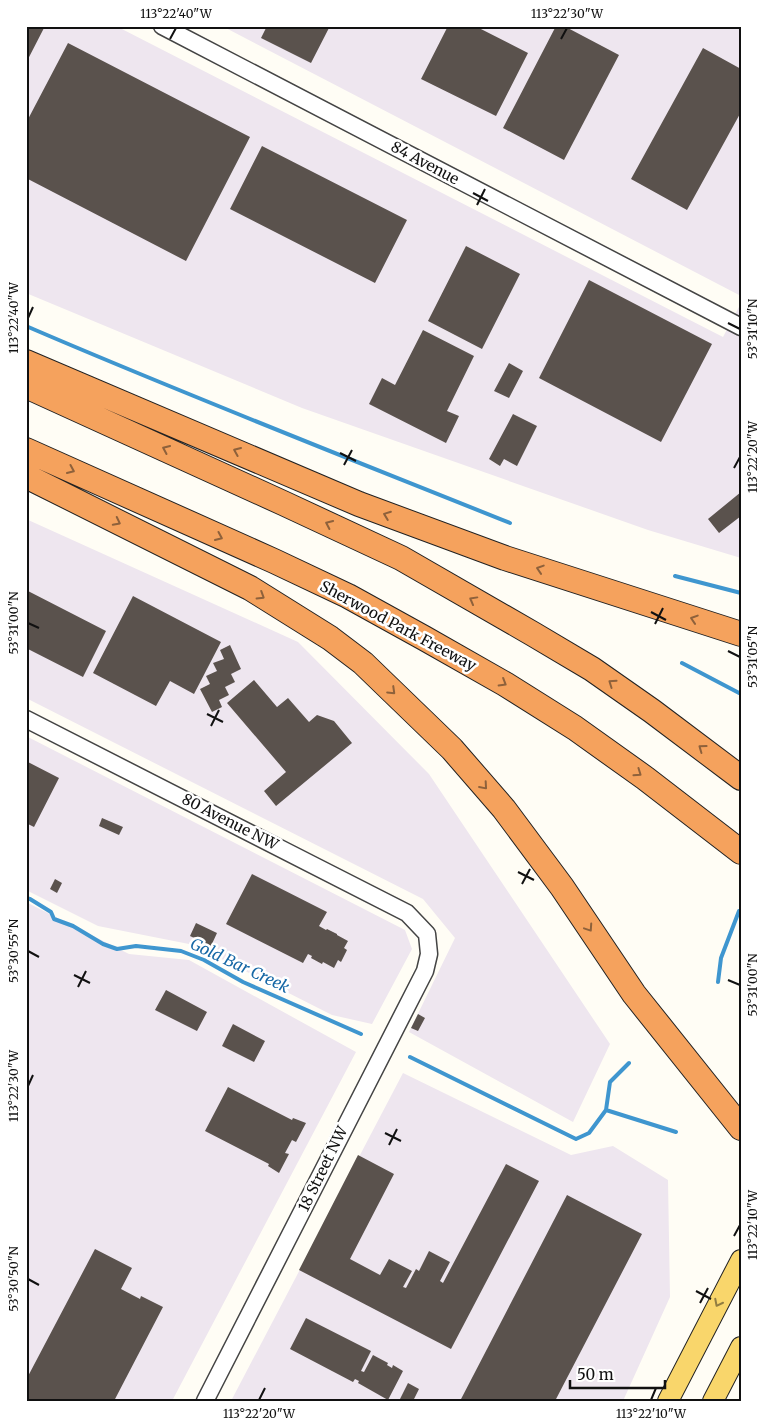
<svg xmlns="http://www.w3.org/2000/svg" width="767" height="1427" viewBox="0 0 767 1427" font-family="Merriweather,serif">
  <rect width="100%" height="100%" fill="#fffdf5"/>
  <path fill="#eee6ef" d="M 26,26 L 116,26 L 723,337 L 741,303 L 741,558 L 648,530 L 302,408 L 26,293 Z
    M 222,26 L 741,26 L 741,296 Z
    M 26,519 L 298,642 L 429,774 L 610,1044 L 573,1122 L 409,1032 L 455,938 L 423,899 L 26,698 Z
    M 26,736 L 405,930 L 412,949 L 372,1024 L 332,1015 L 194,945 L 98,926 L 26,890 Z
    M 26,902 L 129,954 L 189,960 L 356,1052 L 172,1401 L 26,1401 Z
    M 403,1073 L 571,1155 L 613,1146 L 668,1180 L 670,1297 L 623,1401 L 231,1401 Z"/>
  <g fill="none" stroke-linecap="round" stroke-linejoin="round">
    <path stroke="#3f96cf" stroke-width="4" d="M 26,326 C 186,395 348,458 510,523
      M 675,576 L 741,593
      M 682,663 L 741,694
      M 26,898 L 30,899 L 51,912 L 54,919 L 73,926 L 103,944 L 117,949 L 136,946 L 181,951 L 204,960 L 243,982 L 361,1034
      M 718,982 L 721,958 L 739,911
      M 410,1057 L 576,1139 L 589,1133 L 606,1110 L 676,1132
      M 606,1110 L 610,1082 L 629,1063"/>
  </g>
  <path fill="#5a524d" d="M 26,26 L 39,26 L 44,28 L 26,63 Z
    M 267,26 L 330,26 L 311,63 L 261,38 Z
    M 448,26 L 475,26 L 528,53 L 496,116 L 421,79 Z
    M 556,26 L 564,26 L 619,55 L 564,160 L 503,128 Z
    M 68,43 L 250,137 L 186,261 L 26,178 L 26,123 Z
    M 703,48 L 741,69 L 741,112 L 687,210 L 631,179 Z
    M 262,146 L 407,220 L 375,283 L 230,209 Z
    M 466,246 L 520,274 L 482,349 L 428,321 Z
    M 589,280 L 712,344 L 661,442 L 539,378 Z
    M 423,330 L 474,356 L 447,411 L 459,416 L 446,443 L 369,404 L 382,378 L 395,385 Z
    M 509,363 L 523,371 L 509,398 L 494,391 Z
    M 513,414 L 537,426 L 517,466 L 504,459 L 500,466 L 489,459 Z
    M 741,492 L 741,516 L 719,533 L 708,519 Z
    M 28,591 L 106,631 L 83,677 L 26,648 L 26,596 Z
    M 133,596 L 221,642 L 194,694 L 170,681 L 156,706 L 93,673 Z
    M 230,645 L 241,669 L 231,674 L 235,682 L 225,687 L 229,695 L 219,700 L 222,707 L 212,712 L 200,689 L 210,684 L 206,676 L 217,671 L 213,663 L 224,659 L 220,650 Z
    M 254,680 L 277,707 L 288,698 L 309,722 L 317,715 L 334,721 L 352,743 L 276,806 L 264,791 L 286,772 L 227,703 Z
    M 26,761 L 59,778 L 34,827 L 26,823 Z
    M 102,818 L 123,827 L 119,835 L 99,826 Z
    M 252,874 L 327,912 L 319,926 L 326,930 L 327,929 L 337,934 L 337,935 L 348,941 L 344,948 L 347,950 L 341,962 L 338,960 L 334,968 L 323,962 L 322,964 L 311,958 L 312,956 L 308,954 L 303,963 L 226,924 Z
    M 55,879 L 62,883 L 57,893 L 50,889 Z
    M 196,923 L 217,933 L 211,946 L 190,936 Z
    M 166,990 L 207,1012 L 197,1031 L 155,1010 Z
    M 418,1014 L 425,1018 L 418,1031 L 411,1028 Z
    M 233,1024 L 265,1041 L 254,1062 L 222,1046 Z
    M 228,1087 L 292,1120 L 293,1118 L 306,1123 L 296,1142 L 292,1140 L 285,1153 L 289,1154 L 279,1173 L 268,1166 L 269,1164 L 205,1131 Z
    M 358,1155 L 394,1174 L 350,1259 L 380,1275 L 389,1259 L 412,1271 L 403,1287 L 406,1288 L 416,1269 L 419,1271 L 429,1251 L 450,1262 L 440,1281 L 443,1283 L 506,1164 L 539,1181 L 451,1349 L 299,1270 Z
    M 567,1195 L 642,1234 L 555,1401 L 460,1401 Z
    M 95,1249 L 132,1268 L 121,1289 L 140,1299 L 141,1296 L 163,1307 L 114,1401 L 26,1401 L 26,1380 Z
    M 306,1318 L 371,1351 L 361,1371 L 364,1372 L 373,1355 L 388,1363 L 387,1365 L 392,1368 L 393,1365 L 403,1371 L 388,1400 L 358,1383 L 359,1381 L 355,1379 L 353,1382 L 290,1349 Z
    M 408,1383 L 419,1389 L 413,1401 L 399,1401 Z"/>
  <g fill="none" stroke-linecap="round" stroke-linejoin="round">
    <g stroke="#444" stroke-width="19">
      <path id="minor" d="M 162,26 L 741,327
        M 26,719 L 407,913 L 427,934 L 429,954 L 425,971 C 351,1114 279,1258 205,1401"/>
    </g>
    <g stroke="#222" stroke-width="22">
      <path id="major" d="M 668,1401 L 741,1260
        M 713,1401 L 741,1347"/>
    </g>
    <g stroke="#222" stroke-width="26">
      <path id="highway" d="M 26,362 L 359,504 L 505,558 L 741,634
        M 26,386 L 283,503 L 401,558 L 533,634 L 592,669 L 652,711 L 741,778
        M 26,450 L 274,561 L 348,596 L 424,638 L 505,684 L 575,728 L 645,778 L 741,852
        M 26,476 L 250,588 L 330,638 L 363,663 L 452,749 L 504,809 L 562,887 L 634,994 L 741,1128"/>
    </g>
    <use href="#minor" stroke="#fff" stroke-width="16"/>
    <use href="#major" stroke="#f9d66b" stroke-width="20"/>
    <use href="#highway" stroke="#f5a25d" stroke-width="24"/>
  </g>
  <defs><path id="oneway-chevron" d="M-2-3.5L2.5 0L-2 3.5" fill="none" stroke-width="1.6" stroke-linecap="round" stroke-linejoin="round" transform="scale(1.25)"/></defs>
  <g stroke="#8e613b">
    <use href="#oneway-chevron" transform="translate(166 449) rotate(-156)"/>
    <use href="#oneway-chevron" transform="translate(237 451) rotate(-157)"/>
    <use href="#oneway-chevron" transform="translate(71 470) rotate(24)"/>
    <use href="#oneway-chevron" transform="translate(387 515) rotate(-159)"/>
    <use href="#oneway-chevron" transform="translate(117 522) rotate(27)"/>
    <use href="#oneway-chevron" transform="translate(329 524) rotate(-155)"/>
    <use href="#oneway-chevron" transform="translate(219 537) rotate(24)"/>
    <use href="#oneway-chevron" transform="translate(540 569) rotate(-162)"/>
    <use href="#oneway-chevron" transform="translate(261 596) rotate(32)"/>
    <use href="#oneway-chevron" transform="translate(473 600) rotate(-151)"/>
    <use href="#oneway-chevron" transform="translate(694 619) rotate(-162)"/>
    <use href="#oneway-chevron" transform="translate(503 683) rotate(31)"/>
    <use href="#oneway-chevron" transform="translate(612 683) rotate(-145)"/>
    <use href="#oneway-chevron" transform="translate(392 691) rotate(44)"/>
    <use href="#oneway-chevron" transform="translate(702 748) rotate(-144)"/>
    <use href="#oneway-chevron" transform="translate(638 773) rotate(35)"/>
    <use href="#oneway-chevron" transform="translate(484 786) rotate(49)"/>
    <use href="#oneway-chevron" transform="translate(589 928) rotate(56)"/>
  </g>
  <use stroke="#917d42" href="#oneway-chevron" transform="translate(718 1303) rotate(117)"/>
  <path fill="none" stroke="#111" stroke-width="2" d="M 170,39 L 176,28M 561,39 L 567,28M 473,193 L 488,201M 477,205 L 485,189M 28,318 L 33,307M 728,323 L 740,329M 340,453 L 356,461M 344,465 L 352,450M 734,468 L 740,457M 651,612 L 666,620M 28,623 L 39,628M 655,624 L 663,608M 728,651 L 740,657M 207,714 L 223,722M 211,726 L 219,710M 518,872 L 534,880M 522,884 L 530,869M 28,951 L 39,957M 74,975 L 90,983M 728,980 L 740,985M 78,987 L 86,971M 28,1086 L 33,1075M 385,1133 L 401,1141M 389,1145 L 397,1129M 734,1236 L 740,1225M 28,1279 L 39,1285M 696,1291 L 711,1299M 700,1303 L 708,1288M 259,1400 L 265,1388M 651,1400 L 656,1388"/>
  <g text-anchor="middle" stroke-width="5" stroke-linejoin="round" paint-order="stroke">
    <g font-size="15" fill="#111" stroke="#fff">
      <text transform="translate(425 163) rotate(28)" y="5">84 Avenue</text>
      <text transform="translate(398 626) rotate(28)" y="5">Sherwood Park Freeway</text>
      <text transform="translate(230 822) rotate(27)" y="5">80 Avenue NW</text>
      <text transform="translate(323 1169) rotate(-64)" y="5">18 Street NW</text>
    </g>
    <g font-size="16" font-style="italic" fill="#1768a6" stroke="#fff">
      <text transform="translate(240 965) rotate(25)" y="6">Gold Bar Creek</text>
    </g>
  </g>
  <rect width="767" height="1427" fill="none" stroke="#ffffff" stroke-width="55"/>
  <path d="M570 1380v8h95v-8" fill="none" stroke="#111111" stroke-width="2.5"/>
  <text x="577" y="1380" font-size="15" fill="#111111" stroke="#ffffff" stroke-width="4" paint-order="stroke">50 m</text>
  <rect x="28" y="28" width="712" height="1372" fill="none" stroke="#111" stroke-width="2"/>
  <g font-size="12" text-anchor="middle" fill="#111">
    <text x="176" y="18">113°22'40"W</text>
    <text x="567" y="18">113°22'30"W</text>
    <text transform="translate(14 318) rotate(-90)" y="4">113°22'40"W</text>
    <text transform="translate(753 329) rotate(-90)" y="4">53°31'10"N</text>
    <text transform="translate(753 457) rotate(-90)" y="4">113°22'20"W</text>
    <text transform="translate(14 623) rotate(-90)" y="4">53°31'00"N</text>
    <text transform="translate(753 657) rotate(-90)" y="4">53°31'05"N</text>
    <text transform="translate(14 951) rotate(-90)" y="4">53°30'55"N</text>
    <text transform="translate(753 985) rotate(-90)" y="4">53°31'00"N</text>
    <text transform="translate(14 1086) rotate(-90)" y="4">113°22'30"W</text>
    <text transform="translate(753 1225) rotate(-90)" y="4">113°22'10"W</text>
    <text transform="translate(14 1279) rotate(-90)" y="4">53°30'50"N</text>
    <text x="259" y="1418">113°22'20"W</text>
    <text x="651" y="1418">113°22'10"W</text>
  </g>
</svg>
